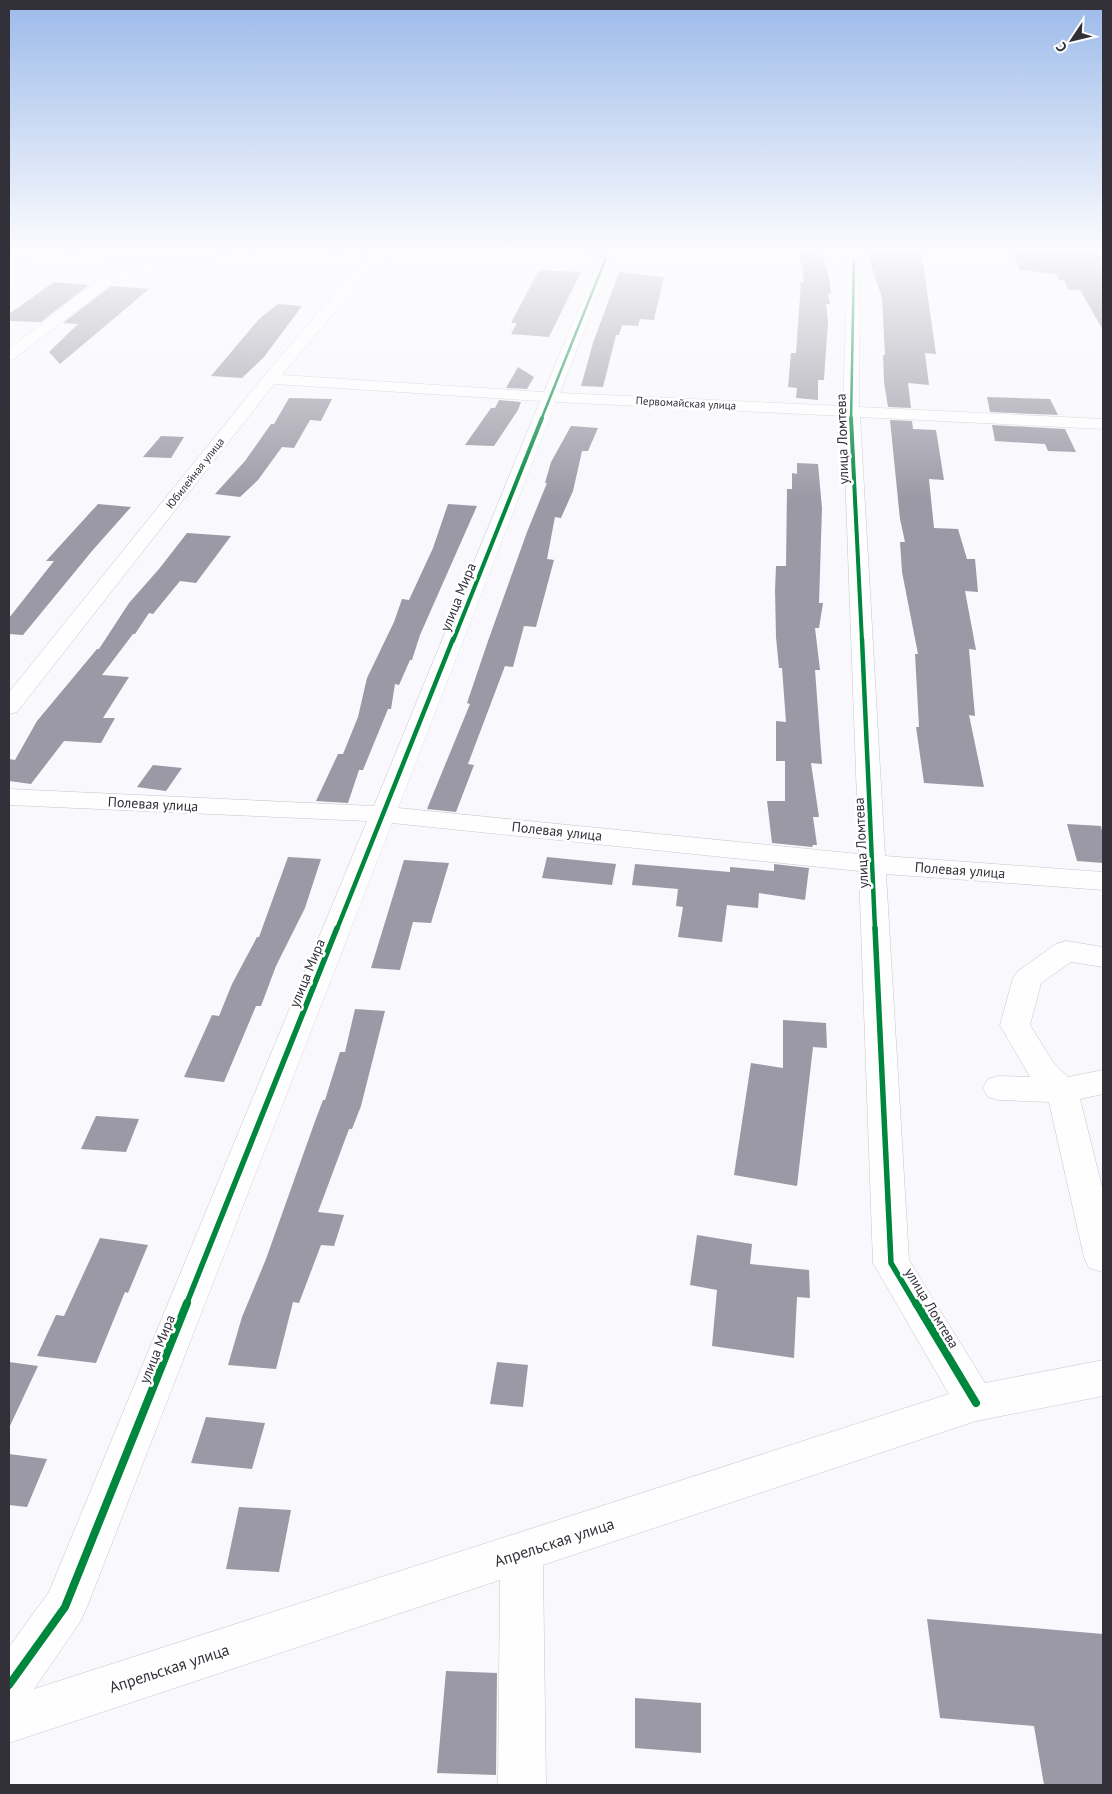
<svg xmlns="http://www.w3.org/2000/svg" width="1112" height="1794" viewBox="0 0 1112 1794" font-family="'PT Sans',sans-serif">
  <rect width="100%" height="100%" fill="#f8f8fd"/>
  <path fill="#9b99a5" d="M 799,249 L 821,249 L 829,278 L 831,294 L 828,294 L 830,304 L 826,304 L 828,322 L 825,364 L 824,380 L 818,380 L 818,400 L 796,398 L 797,388 L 788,387 L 791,353 L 796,353 L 801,282 L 804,282 Z
    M 866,249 L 921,249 L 936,354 L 925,353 L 929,385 L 908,383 L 911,408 L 888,407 L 884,382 L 883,355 L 885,355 L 882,298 Z
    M 1011,249 L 1103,249 L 1103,330 L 1080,290 L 1068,290 L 1064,280 L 1059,280 L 1056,274 L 1020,270 Z
    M 539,270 L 581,272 L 549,337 L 511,334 L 517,323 L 511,323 Z
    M 619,272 L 664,277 L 654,320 L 640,319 L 638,326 L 622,325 L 619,335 L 616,335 L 603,387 L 581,386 L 593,343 Z
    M 54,282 L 89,285 L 41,322 L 9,321 L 9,314 Z
    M 111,286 L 149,289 L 60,364 L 49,352 L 78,324 L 63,323 Z
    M 278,304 L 302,306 L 264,357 L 242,378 L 211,376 L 259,319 Z
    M 518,367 L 534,377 L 527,389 L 506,388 Z
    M 987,397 L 1050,399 L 1058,415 L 990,412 Z
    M 289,398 L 332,399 L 321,421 L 310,420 L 294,448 L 282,447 L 258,480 L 240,497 L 215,494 L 245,461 L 271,424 L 274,424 Z
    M 499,400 L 521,402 L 518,410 L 494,446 L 465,445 L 491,408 L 495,408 Z
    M 890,420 L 912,421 L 913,429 L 936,430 L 944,480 L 929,479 L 934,528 L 958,529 L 967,559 L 975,559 L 978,592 L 965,591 L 976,650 L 969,649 L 975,716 L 969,715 L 984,787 L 924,783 L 916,727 L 919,727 L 915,654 L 918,654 L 902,572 L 900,542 L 905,542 L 900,519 Z
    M 992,425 L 1065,429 L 1076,452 L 1048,451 L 1045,444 L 995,441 Z
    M 571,426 L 598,428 L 588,451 L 582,451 L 573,491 L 561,518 L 555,517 L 547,559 L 554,560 L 536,627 L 524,626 L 513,667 L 505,666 L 468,764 L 474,765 L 456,812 L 427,809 L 470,704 L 467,703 L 488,641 L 527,532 L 547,483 L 545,483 L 551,462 Z
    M 161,436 L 184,437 L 171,458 L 143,457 Z
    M 797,463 L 818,464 L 822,508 L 819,603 L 823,603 L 819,628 L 815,628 L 820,670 L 815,670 L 822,764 L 811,763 L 819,817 L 813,817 L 817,845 L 813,845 L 812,847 L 772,843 L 767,801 L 785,801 L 785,761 L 776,761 L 776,721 L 786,722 L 782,668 L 779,668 L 776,637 L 775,590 L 776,566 L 786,566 L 787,489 L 792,489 L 792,473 L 797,474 Z
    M 98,504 L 131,507 L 92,551 L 23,635 L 9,634 L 9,618 L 54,561 L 46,561 Z
    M 448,504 L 477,506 L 420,635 L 412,660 L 410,660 L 399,685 L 395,684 L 391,709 L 388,709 L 363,770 L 359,770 L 348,803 L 316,801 L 338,754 L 343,754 L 358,717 L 367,678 L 394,622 L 402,599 L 409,600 L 433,548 Z
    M 187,533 L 231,536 L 196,583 L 180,581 L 153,614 L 149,613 L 135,634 L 133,634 L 102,675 L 129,677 L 103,718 L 115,718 L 101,743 L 64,741 L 31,784 L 9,781 L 9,759 L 15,760 L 37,721 L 97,649 L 99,649 L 129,603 L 159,569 Z
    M 153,765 L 182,768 L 166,791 L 137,787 Z
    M 1067,824 L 1101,826 L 1103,835 L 1103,863 L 1077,861 Z
    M 288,857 L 321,859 L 305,908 L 276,966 L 261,1006 L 256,1006 L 224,1082 L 184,1077 L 212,1015 L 219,1016 L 232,984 L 257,937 L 259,937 Z
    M 547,857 L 616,864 L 612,885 L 542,878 Z
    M 404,860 L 449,863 L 431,923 L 413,922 L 400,970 L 371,968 Z
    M 635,864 L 730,872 L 730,867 L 774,871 L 774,864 L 809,868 L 805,900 L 759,893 L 758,908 L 727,905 L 722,942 L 678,937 L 683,907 L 676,906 L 678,889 L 632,885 Z
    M 355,1009 L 385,1011 L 361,1106 L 352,1129 L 349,1129 L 318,1212 L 344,1215 L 334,1246 L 321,1245 L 299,1303 L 293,1302 L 276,1369 L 228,1365 L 242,1317 L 266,1259 L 314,1124 L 323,1100 L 325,1100 L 340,1052 L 345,1052 Z
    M 783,1020 L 826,1023 L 827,1048 L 813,1047 L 797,1186 L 734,1175 L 751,1063 L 783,1068 Z
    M 96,1116 L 139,1119 L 126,1152 L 81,1149 Z
    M 697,1235 L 752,1244 L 750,1264 L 809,1270 L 810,1298 L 797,1297 L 794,1358 L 712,1346 L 717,1290 L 690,1285 Z
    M 100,1238 L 148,1245 L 128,1293 L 125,1292 L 96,1363 L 37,1356 L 56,1315 L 64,1316 Z
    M 9,1362 L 38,1366 L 9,1428 Z
    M 497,1362 L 528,1365 L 523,1407 L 490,1404 Z
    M 206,1417 L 265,1423 L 252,1469 L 191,1463 Z
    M 9,1454 L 47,1459 L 27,1507 L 9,1505 Z
    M 239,1507 L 291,1510 L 279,1572 L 226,1569 Z
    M 927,1619 L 1103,1634 L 1103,1785 L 1044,1785 L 1034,1726 L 940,1718 Z
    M 446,1671 L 497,1673 L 496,1775 L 437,1773 Z
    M 635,1698 L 701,1703 L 701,1753 L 635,1748 Z"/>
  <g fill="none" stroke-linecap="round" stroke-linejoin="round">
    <g stroke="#c6c5cc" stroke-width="1">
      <path id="minor" d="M 396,249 L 395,253 L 374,265 L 282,375 L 544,392 L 599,260 L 576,249 L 595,249 L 612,258 L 560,393 L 843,406 L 848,259 L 854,255 L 860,259 L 859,407 L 1103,419 L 1103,429 L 860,417 L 885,856 L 1103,872 L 1103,890 L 886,874 L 909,1260 L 985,1383 L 1103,1360 L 1103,1396 L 976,1421 L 543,1565 L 546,1785 L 498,1785 L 500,1580 L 9,1743 L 9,1647 L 49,1592 L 367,821 L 9,805 L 9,789 L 374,806 L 540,401 L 274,384 L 17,712 L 9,714 L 9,692 L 264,376 L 364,259 L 373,255 L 239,254 L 187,258 L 108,259 L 9,271 L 9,263 L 108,251 ZM 556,402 L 843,416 L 859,854 L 398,808 ZM 392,823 L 859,871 L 873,1263 L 949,1394 L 34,1689 L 80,1622 L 87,1607 Z
        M 161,259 L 168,263 L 166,266 L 111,284 L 14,359 L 9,360 L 9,349 L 101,278 Z
        M 1066,941 L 1103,947 L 1103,967 L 1071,962 L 1041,983 L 1030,1025 L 1053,1062 L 1068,1077 L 1103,1070 L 1103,1094 L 1080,1099 L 1103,1191 L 1102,1272 L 1089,1268 L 1084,1257 L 1049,1102 L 999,1100 L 988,1097 L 983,1088 L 988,1079 L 999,1076 L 1030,1077 L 1000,1025 L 1013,978 L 1018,971 L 1056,944 Z"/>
    </g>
    <use href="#minor" fill="#fefeff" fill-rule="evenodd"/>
    <g stroke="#fff" stroke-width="4.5">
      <path id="cycleway-far4" d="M 541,420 L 606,258 L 582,249
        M 851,420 L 854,259"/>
    </g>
    <g stroke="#fff" stroke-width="5.5">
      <path id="cycleway-far3" d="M 851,418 L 862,641
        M 453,641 L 542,418"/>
    </g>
    <g stroke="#fff" stroke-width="7">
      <path id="cycleway-far2" d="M 862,639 L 875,929
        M 337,929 L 453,639"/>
    </g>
    <g stroke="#fff" stroke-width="9">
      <path id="cycleway-far1" d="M 875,928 L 891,1263 L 916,1305
        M 186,1305 L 337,928"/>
    </g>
    <g stroke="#fff" stroke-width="11">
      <path id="cycleway" d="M 916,1303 L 976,1403
        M 9,1685 L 65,1607 L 187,1303"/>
    </g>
    <use href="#cycleway-far4" stroke="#00873e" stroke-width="2.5"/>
    <use href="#cycleway-far3" stroke="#00873e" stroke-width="4"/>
    <use href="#cycleway-far2" stroke="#00873e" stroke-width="4.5"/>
    <use href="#cycleway-far1" stroke="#00873e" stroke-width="5.5"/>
    <use href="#cycleway" stroke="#00873e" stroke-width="8"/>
  </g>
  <linearGradient id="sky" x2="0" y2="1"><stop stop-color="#9cbaea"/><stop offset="0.5" stop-color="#fcfcfe"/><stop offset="1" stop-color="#fcfcfe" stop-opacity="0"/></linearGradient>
  <rect width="1112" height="501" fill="url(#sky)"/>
  <g text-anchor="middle" stroke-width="5" stroke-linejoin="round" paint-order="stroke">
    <g font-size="11" fill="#323139" stroke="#fff">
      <text transform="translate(686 403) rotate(3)" y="4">Первомайская улица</text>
      <text transform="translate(195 473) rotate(-52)" y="4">Юбилейная улица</text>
    </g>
    <g font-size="14" fill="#323139" stroke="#fff">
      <text transform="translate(842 439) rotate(-92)" y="5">улица Ломтева</text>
      <text transform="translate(458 597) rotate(-68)" y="5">улица Мира</text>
      <text transform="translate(153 804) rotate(3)" y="5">Полевая улица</text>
      <text transform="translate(557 831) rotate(6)" y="5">Полевая улица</text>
      <text transform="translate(861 843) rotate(-93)" y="5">улица Ломтева</text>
      <text transform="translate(960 870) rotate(4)" y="5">Полевая улица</text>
      <text transform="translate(307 973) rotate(-68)" y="5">улица Мира</text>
      <text transform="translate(932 1308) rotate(59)" y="5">улица Ломтева</text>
      <text transform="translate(157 1349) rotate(-68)" y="5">улица Мира</text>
    </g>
    <g font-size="16" fill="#323139" stroke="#fff">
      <text transform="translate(554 1542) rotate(-18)" y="6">Апрельская улица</text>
      <text transform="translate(169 1668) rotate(-18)" y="6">Апрельская улица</text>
    </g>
  </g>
  <rect width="1112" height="1794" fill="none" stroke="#323139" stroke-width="20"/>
  <g transform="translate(1072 40) rotate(235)" stroke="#ffffff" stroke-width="4" paint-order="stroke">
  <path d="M0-4L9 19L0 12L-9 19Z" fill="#323139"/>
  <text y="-8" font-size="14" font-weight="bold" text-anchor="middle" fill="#323139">С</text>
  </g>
</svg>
